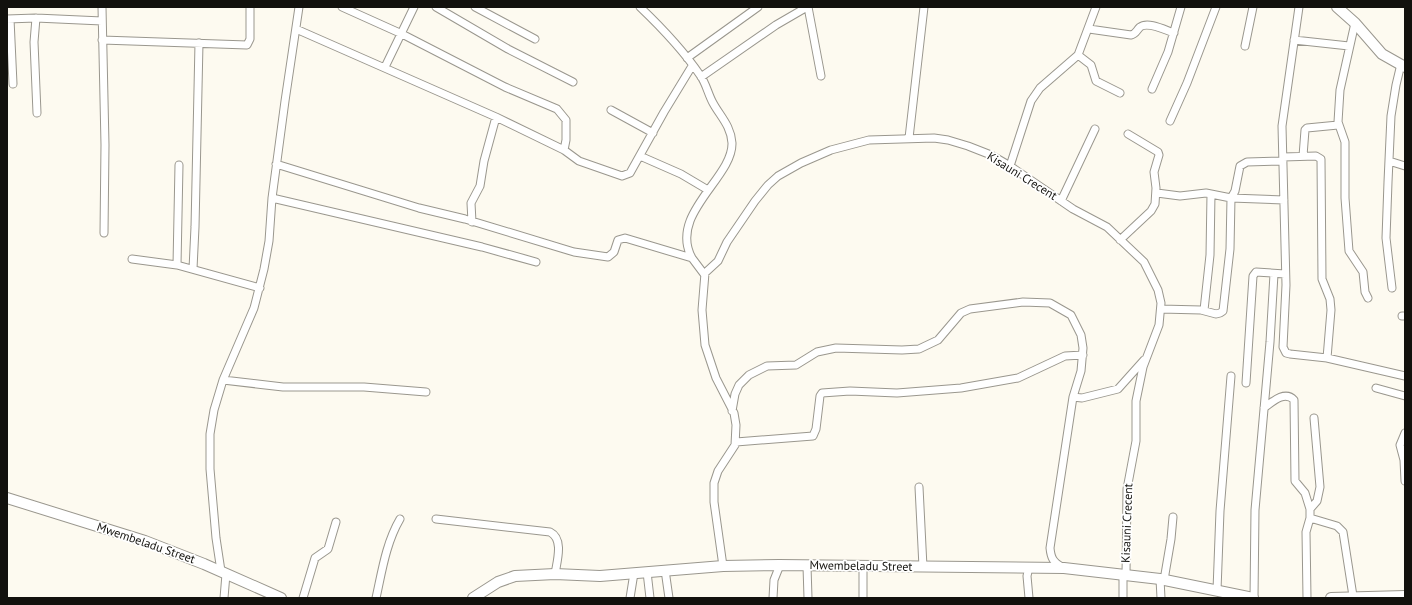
<svg xmlns="http://www.w3.org/2000/svg" width="1412" height="605" viewBox="0 0 1412 605" font-family="'PT Sans',sans-serif">
  <rect width="100%" height="100%" fill="#fdfaf0"/>
  <g fill="none" stroke-linecap="round" stroke-linejoin="round">
    <g stroke="#9a978e" stroke-width="9">
      <path id="street" d="M 102,7 L 105,145 L 104,233
        M 342,7 L 402,34 L 505,87 L 557,109 L 566,120 L 566,140 L 564,150
        M 436,7 L 508,49 L 573,82
        M 475,7 L 535,39
        M 640,7 C 662,28 683,50 700,75 C 706,83 708,94 713,103 C 720,116 731,126 732,143 C 733,178 668,214 692,258
        M 808,7 L 821,76
        M 1299,7 L 1282,126 L 1286,285 L 1283,347 L 1286,353 L 1290,354 L 1327,358 L 1405,376
        M 36,18 L 34,42 L 37,113
        M 7,19 L 36,18 L 102,21
        M 10,19 L 13,84
        M 1355,23 L 1340,90 L 1338,122 L 1345,142 L 1345,198 L 1349,251 L 1363,272 L 1365,292 L 1368,298
        M 296,29 L 496,117 L 564,150 L 579,161 L 622,176 L 630,173 L 664,112 L 692,66
        M 1089,29 L 1131,35 C 1136,34 1136,31 1140,27 C 1148,21 1165,30 1174,33
        M 102,40 L 247,45 L 250,39 L 250,7
        M 1294,40 L 1349,46
        M 1245,46 L 1253,7
        M 1078,55 L 1091,65 L 1096,81 L 1120,93
        M 687,58 L 758,7
        M 385,67 L 414,7
        M 701,77 L 776,25 L 807,7
        M 1152,89 L 1168,52 L 1181,7
        M 611,110 L 653,133
        M 1170,121 L 1187,83 L 1216,7
        M 909,138 L 924,7
        M 640,156 L 681,174 L 708,190
        M 1303,156 L 1305,130 L 1307,128 L 1338,125
        M 1283,157 L 1316,156 L 1321,159 L 1322,279 L 1330,299 L 1331,310 L 1327,358
        M 1389,161 L 1405,166
        M 276,164 L 419,208 L 465,219 L 574,252 L 608,257 L 614,252 L 618,240 L 625,238 L 692,258 L 704,274
        M 1010,166 L 1031,101 L 1040,88 L 1078,55 L 1096,7
        M 1157,193 L 1180,196 L 1206,193 L 1231,198 L 1284,200
        M 272,198 L 482,247 L 536,262
        M 1061,201 L 1095,129
        M 472,222 L 471,203 L 480,186 L 484,161 L 496,117
        M 1120,240 L 1151,211 L 1155,204 L 1156,188 L 1154,172 L 1159,155 L 1158,152 L 1128,134
        M 132,259 L 177,265 L 260,288
        M 177,265 L 179,165
        M 193,269 L 195,227 L 199,43
        M 1392,288 L 1386,238 L 1388,182 L 1391,116 L 1396,85 L 1401,64
        M 1161,309 L 1201,310 L 1216,314 L 1220,313 L 1223,311 L 1230,249 L 1231,198 L 1235,191 L 1240,166 L 1247,162 L 1283,161
        M 1204,310 L 1210,255 L 1211,194
        M 1402,316 L 1405,316
        M 223,380 L 283,387 L 364,387 L 426,392
        M 1246,383 L 1253,276 L 1256,272 L 1285,274
        M 1376,388 L 1405,396
        M 1073,397 L 1082,398 L 1118,389 L 1144,360
        M 1264,408 C 1272,402 1285,390 1294,400 L 1295,481 L 1305,493 L 1310,509 L 1310,518 L 1306,532 L 1307,598
        M 732,411 L 735,394 L 739,385 L 749,375 L 767,366 L 796,365 L 817,352 L 836,348 L 902,350 L 919,349 L 938,340 L 961,313 L 970,309 L 1023,302 L 1050,303 L 1071,315 L 1081,335 L 1083,348 L 1081,371 L 1073,397 L 1050,548 C 1051,558 1053,562 1062,567
        M 1405,433 L 1400,445 L 1404,460 L 1405,481
        M 736,442 L 813,436 L 816,429 L 820,396 L 822,393 L 850,391 L 897,393 L 961,388 L 1018,378 L 1065,356 L 1083,355
        M 919,487 L 923,567
        M 1310,509 L 1317,501 L 1320,487 L 1314,418
        M 1310,518 L 1337,526 L 1343,532 L 1353,596
        M 436,519 L 550,532 C 564,539 557,561 555,574
        M 723,566 L 714,502 L 714,483 L 718,471 L 735,445 L 736,425 L 734,413 L 716,378 L 705,345 L 702,310 L 705,273 L 718,261 L 727,242 L 755,201 L 768,185 L 778,176 L 801,163 L 831,150 L 869,140 L 934,138 L 948,140 L 968,146 L 991,155 L 1010,166 L 1073,209 L 1107,227 L 1144,262 L 1158,290 L 1161,303 L 1159,325 L 1143,367 L 1136,401 L 1136,441 L 1127,489 L 1126,576
        M 807,566 L 808,598
        M 863,567 L 863,598
        M 1029,567 L 1027,576 L 1029,598
        M 665,570 L 669,598
        M 221,571 L 216,538 L 210,469 L 210,434 L 214,410 L 223,380 L 254,308 L 264,269 L 269,241 L 272,198 L 285,101 L 299,7
        M 647,572 L 650,598
        M 1123,576 L 1123,598
        M 1160,579 L 1161,598
        M 1164,580 L 1171,539 L 1173,517
        M 1217,590 L 1220,511 L 1231,376
        M 224,598 L 226,574
        M 303,598 L 315,558 L 328,549 L 336,522
        M 376,598 C 382,571 386,543 400,519
        M 630,598 L 634,573
        M 773,598 L 774,580 L 780,565
        M 1254,598 L 1255,510 L 1270,342 L 1274,274"/>
    </g>
    <g stroke="#9a978e" stroke-width="12">
      <path id="secondary" d="M 1337,7 L 1355,23 L 1382,54 L 1405,67
        M 7,498 L 145,541 L 204,564 L 281,598
        M 473,598 L 498,582 L 515,576 L 555,574 L 600,576 L 723,566 L 779,565 L 1064,568 L 1160,579 L 1253,598
        M 1331,598 L 1405,596"/>
    </g>
    <use href="#street" stroke="#fff" stroke-width="7"/>
    <use href="#secondary" stroke="#fff" stroke-width="10"/>
  </g>
  <g text-anchor="middle" stroke-width="3.5" stroke-linejoin="round" paint-order="stroke">
    <g font-size="12" fill="#12110d" stroke="#fff">
      <text transform="translate(1022 176) rotate(32)" y="4">Kisauni Crecent</text>
      <text transform="translate(1127 523) rotate(-88)" y="4">Kisauni Crecent</text>
      <text transform="translate(146 543) rotate(19)" y="4">Mwembeladu Street</text>
      <text transform="translate(861 566) rotate(1)" y="4">Mwembeladu Street</text>
    </g>
  </g>
  <rect width="1412" height="605" fill="none" stroke="#12110d" stroke-width="16"/>
</svg>
